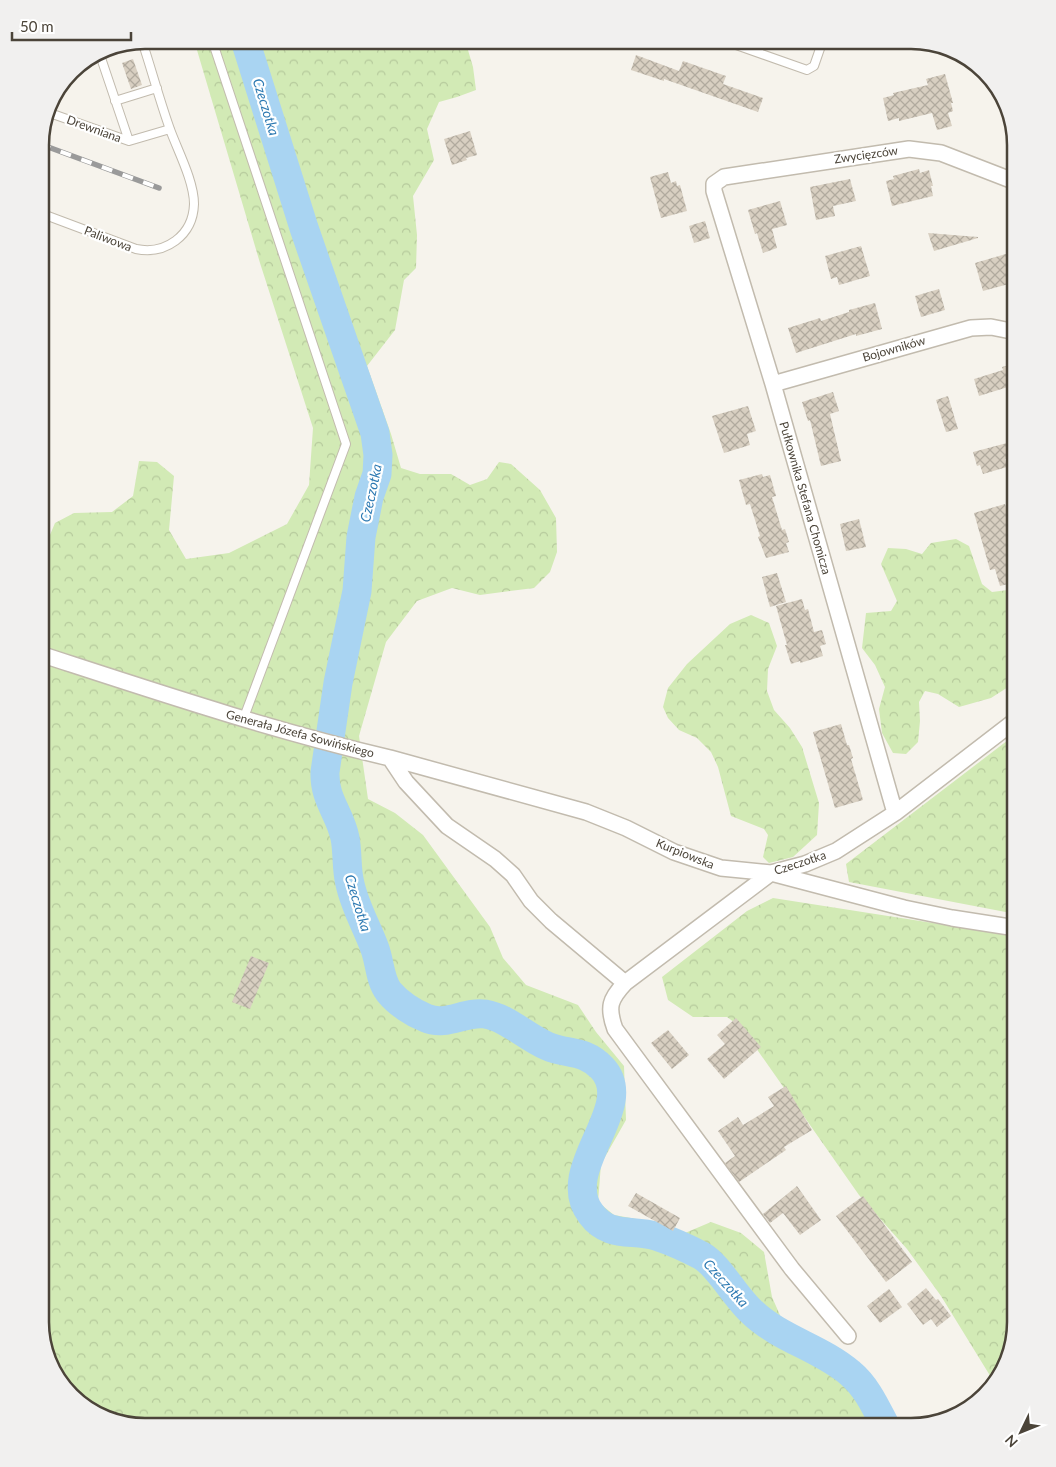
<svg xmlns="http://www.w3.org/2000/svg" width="1056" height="1467" viewBox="0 0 1056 1467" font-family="Lato,sans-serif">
  <defs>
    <pattern id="forest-crowns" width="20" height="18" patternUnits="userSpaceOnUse" patternTransform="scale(1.25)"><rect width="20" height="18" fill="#d2eab5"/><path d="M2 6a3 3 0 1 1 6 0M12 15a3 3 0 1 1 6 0" fill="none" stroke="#b6ca9c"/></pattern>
    <pattern id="building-cross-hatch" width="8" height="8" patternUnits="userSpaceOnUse" patternTransform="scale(1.25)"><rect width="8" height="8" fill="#d8cfc1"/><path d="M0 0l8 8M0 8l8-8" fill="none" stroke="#b1aa9e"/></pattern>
  </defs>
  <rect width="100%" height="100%" fill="#f6f3ec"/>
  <path fill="url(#forest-crowns)" d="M 194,40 L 465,40 L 473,67 L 476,90 L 457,97 L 439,102 L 427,129 L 434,160 L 413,196 L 417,235 L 416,268 L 404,280 L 395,330 L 367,366 L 391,434 L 401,468 L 420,474 L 451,474 L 470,485 L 487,479 L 499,462 L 511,464 L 540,490 L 556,518 L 557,552 L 550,572 L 534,588 L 480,595 L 452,588 L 417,601 L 386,642 L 359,736 L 368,799 L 395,813 L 423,835 L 490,927 L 503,958 L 526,985 L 578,1005 L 596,1032 L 624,1066 L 626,1120 L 601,1164 L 598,1202 L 614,1215 L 659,1223 L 685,1233 L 711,1222 L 741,1233 L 764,1252 L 772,1297 L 783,1322 L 866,1373 L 901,1427 L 138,1427 L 92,1413 L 54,1375 L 40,1322 L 40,544 L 47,542 L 55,523 L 74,513 L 112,512 L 133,496 L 139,461 L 157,462 L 174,476 L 169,530 L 186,559 L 229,553 L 287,524 L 309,485 L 313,428 L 260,263 Z
    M 956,539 L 969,546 L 982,584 L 992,592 L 1016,589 L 1016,682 L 991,698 L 959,707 L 938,694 L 925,691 L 919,702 L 920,721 L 918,742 L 906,754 L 893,753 L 882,733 L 879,709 L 885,687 L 875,665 L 862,648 L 866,613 L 891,611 L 897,601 L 881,564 L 888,548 L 906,549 L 922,554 L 931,543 Z
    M 751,615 L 769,623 L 777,646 L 768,669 L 767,691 L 774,710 L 790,728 L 802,747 L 819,803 L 817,835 L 793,857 L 769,863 L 763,857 L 768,835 L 764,829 L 731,816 L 718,767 L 711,752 L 697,738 L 679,730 L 668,718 L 663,707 L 668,688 L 687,664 L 730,624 Z
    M 1016,734 L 1016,914 L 849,882 L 846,864 Z
    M 773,898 L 1016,936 L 1016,1323 L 1002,1375 L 989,1388 L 989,1374 L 941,1296 L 907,1249 L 859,1195 L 742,1028 L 727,1017 L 693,1017 L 668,1000 L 662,977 L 747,911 Z"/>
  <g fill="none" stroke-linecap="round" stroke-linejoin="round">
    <path stroke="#a9d4f2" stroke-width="29" d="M 245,40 L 304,228 L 375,433 L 378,455 L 377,474 L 369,497 L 361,537 L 357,591 L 338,683 L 325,772 C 324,800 340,813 345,838 C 348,853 346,869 350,884 C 355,907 367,927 375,949 C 380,963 380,981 389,992 C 398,1003 413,1013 426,1018 C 446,1027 465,1011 485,1014 C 508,1018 526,1037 547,1046 C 567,1055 584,1049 602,1068 C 639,1107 556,1169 591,1214 C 609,1238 631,1229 656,1236 C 671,1241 687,1248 702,1256 C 719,1266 735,1297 752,1312 C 780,1339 821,1348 850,1373 C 867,1387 876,1408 886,1427"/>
  </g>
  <path fill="url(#building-cross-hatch)" d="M 636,55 L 679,71 L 683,61 L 726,76 L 723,84 L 763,98 L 758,112 L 664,79 L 664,81 L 631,70 Z
    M 133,59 L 142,85 L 131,89 L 122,63 Z
    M 945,74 L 953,103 L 951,103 L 953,111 L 948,113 L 952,126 L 937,130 L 932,113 L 899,121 L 899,118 L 888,121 L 883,98 L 894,95 L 893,93 L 928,85 L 926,79 Z
    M 470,131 L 477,155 L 466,158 L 467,160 L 452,165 L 444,139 Z
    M 919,169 L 920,173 L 929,170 L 933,186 L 931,186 L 933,196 L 892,206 L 886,181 L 894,179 L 893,176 Z
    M 668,172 L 671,183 L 676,181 L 677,186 L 680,185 L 687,211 L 661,218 L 650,177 Z
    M 850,179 L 856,201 L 833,206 L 835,216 L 816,220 L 810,187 Z
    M 780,201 L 787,225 L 772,229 L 777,248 L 763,253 L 757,233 L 755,234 L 748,210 Z
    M 705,221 L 710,238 L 694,243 L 689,226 Z
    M 928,233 L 978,237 L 978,238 L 934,251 Z
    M 861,246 L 870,276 L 839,285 L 837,277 L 831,279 L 825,256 Z
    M 1016,251 L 1016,282 L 983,291 L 975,263 Z
    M 939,289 L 945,310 L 921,317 L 915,296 Z
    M 875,303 L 882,329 L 856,336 L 856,334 L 796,353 L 788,328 L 820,318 L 821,321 L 849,312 L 849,310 Z
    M 1016,363 L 1016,402 L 1013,403 L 1008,387 L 979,396 L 974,379 L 1003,370 L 1002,367 Z
    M 833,392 L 839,411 L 830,414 L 841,461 L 821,466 L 810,420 L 808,421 L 802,402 Z
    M 948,396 L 958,429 L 946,432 L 936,400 Z
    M 748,406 L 756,431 L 747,434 L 750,445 L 724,453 L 712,416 Z
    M 1007,443 L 1011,458 L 1005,459 L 1007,467 L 983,474 L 980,465 L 977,466 L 973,452 Z
    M 762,474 L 763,477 L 770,475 L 776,496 L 772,497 L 782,530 L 785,529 L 789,542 L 786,543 L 789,552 L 766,558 L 758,537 L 760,536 L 750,504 L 746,505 L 739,480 Z
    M 1005,504 L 1009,518 L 1011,517 L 1016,534 L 1016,582 L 1000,586 L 995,569 L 990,570 L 974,513 Z
    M 859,519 L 866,547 L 846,551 L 840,524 Z
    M 777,573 L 786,602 L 770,607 L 762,577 Z
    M 802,599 L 805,610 L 808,609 L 814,632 L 822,630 L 826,644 L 820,646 L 823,656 L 800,663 L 800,661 L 791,664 L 785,645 L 787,645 L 776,606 Z
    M 841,724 L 847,745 L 849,745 L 853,758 L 851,759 L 863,800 L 835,808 L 813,732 Z
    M 251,956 L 269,963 L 250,1009 L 232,1002 Z
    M 736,1018 L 761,1047 L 724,1079 L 707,1059 L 725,1044 L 717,1035 Z
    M 668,1030 L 689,1055 L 672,1069 L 651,1043 Z
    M 786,1086 L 812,1130 L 784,1147 L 786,1150 L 739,1182 L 725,1163 L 735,1156 L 718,1131 L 738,1117 L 743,1125 L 774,1106 L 768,1097 Z
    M 797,1186 L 821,1220 L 800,1235 L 783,1213 L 770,1223 L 763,1214 Z
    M 636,1193 L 680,1218 L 673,1231 L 628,1206 Z
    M 863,1196 L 912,1262 L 886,1282 L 836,1216 Z
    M 926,1288 L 936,1300 L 938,1299 L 951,1316 L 937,1327 L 931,1319 L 923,1325 L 907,1304 Z
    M 889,1289 L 902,1307 L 880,1323 L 867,1306 Z"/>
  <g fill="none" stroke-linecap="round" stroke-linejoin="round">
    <g stroke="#c2bbae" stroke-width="10">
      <path id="service" d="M 212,40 L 346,444 L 243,720
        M 722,40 L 807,70 L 814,66 L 823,40
        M 99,52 L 129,141
        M 115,101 L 157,88
        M 47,112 L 129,141 L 170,129
        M 40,213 L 136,249 C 165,255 193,236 194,204 C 194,182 179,153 171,132 C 160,102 152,71 142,41"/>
    </g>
    <g stroke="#c2bbae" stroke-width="18">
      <path id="minor" d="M 773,384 L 971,328 L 991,327 L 1016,332
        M 40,654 C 157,692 270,730 390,758 L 406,782 L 447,826 L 495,859 L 513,875 L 531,901 L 551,921 L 625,983
        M 390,758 L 586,812 L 626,828 L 674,852 L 721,868 L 771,873 L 904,908 L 952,918 L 1016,928
        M 895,813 L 773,384 L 714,191 L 714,184 L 724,177 L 909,149 L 941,153 L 1016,182
        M 848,1336 L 792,1269 L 615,1029 C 607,1007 610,999 625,983 L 771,873 L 805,864 L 836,851 L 895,813 L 1016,720"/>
    </g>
    <use href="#service" stroke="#fff" stroke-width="8"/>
    <use href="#minor" stroke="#fff" stroke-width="15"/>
    <g stroke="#9a9a9a" stroke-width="5.5">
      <path id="rail" d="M 40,144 L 159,188"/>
    </g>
    <use href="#rail" stroke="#fff" stroke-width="4" stroke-dasharray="11" stroke-linecap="butt"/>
  </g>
  <g text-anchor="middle" stroke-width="4.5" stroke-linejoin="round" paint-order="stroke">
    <g font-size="12" fill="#4b4439" stroke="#fff">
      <text transform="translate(94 129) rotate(20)" y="4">Drewniana</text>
      <text transform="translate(866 155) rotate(-8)" y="4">Zwycięzców</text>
      <text transform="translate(108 239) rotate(21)" y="4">Paliwowa</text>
      <text transform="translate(894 349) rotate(-16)" y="4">Bojowników</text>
      <text transform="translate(805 498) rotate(74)" y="4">Pułkownika Stefana Chomicza</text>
      <text transform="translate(300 734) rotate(15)" y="4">Generała Józefa Sowińskiego</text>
      <text transform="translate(685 854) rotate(22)" y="4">Kurpiowska</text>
      <text transform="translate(800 863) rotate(-18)" y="4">Czeczotka</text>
    </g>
    <g font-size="14" font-style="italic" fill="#2e7ab2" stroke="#fff">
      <text transform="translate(266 107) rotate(73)" y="5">Czeczotka</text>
      <text transform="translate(371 493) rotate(-78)" y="5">Czeczotka</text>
      <text transform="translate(358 903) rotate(73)" y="5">Czeczotka</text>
      <text transform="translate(726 1283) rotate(48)" y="5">Czeczotka</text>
    </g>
  </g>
  <path d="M0 0H1056V1467H0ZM145 49H911A96 96 0 0 1 1007 145V1322A96 96 0 0 1 911 1418H145A96 96 0 0 1 49 1322V145A96 96 0 0 1 145 49Z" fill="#f1f0ef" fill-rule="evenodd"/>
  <path fill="none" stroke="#4b4439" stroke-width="2.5" d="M145 49H911A96 96 0 0 1 1007 145V1322A96 96 0 0 1 911 1418H145A96 96 0 0 1 49 1322V145A96 96 0 0 1 145 49Z"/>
  <g transform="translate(1021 1432) rotate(227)" stroke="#ffffff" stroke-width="4" paint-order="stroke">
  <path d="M0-4L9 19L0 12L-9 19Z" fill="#4b4439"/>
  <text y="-8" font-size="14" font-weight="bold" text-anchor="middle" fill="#4b4439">N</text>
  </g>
  <path d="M12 32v8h119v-8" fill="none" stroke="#4b4439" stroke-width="2.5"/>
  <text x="20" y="32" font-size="15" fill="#4b4439" stroke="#ffffff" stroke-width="4" paint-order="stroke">50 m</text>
</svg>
